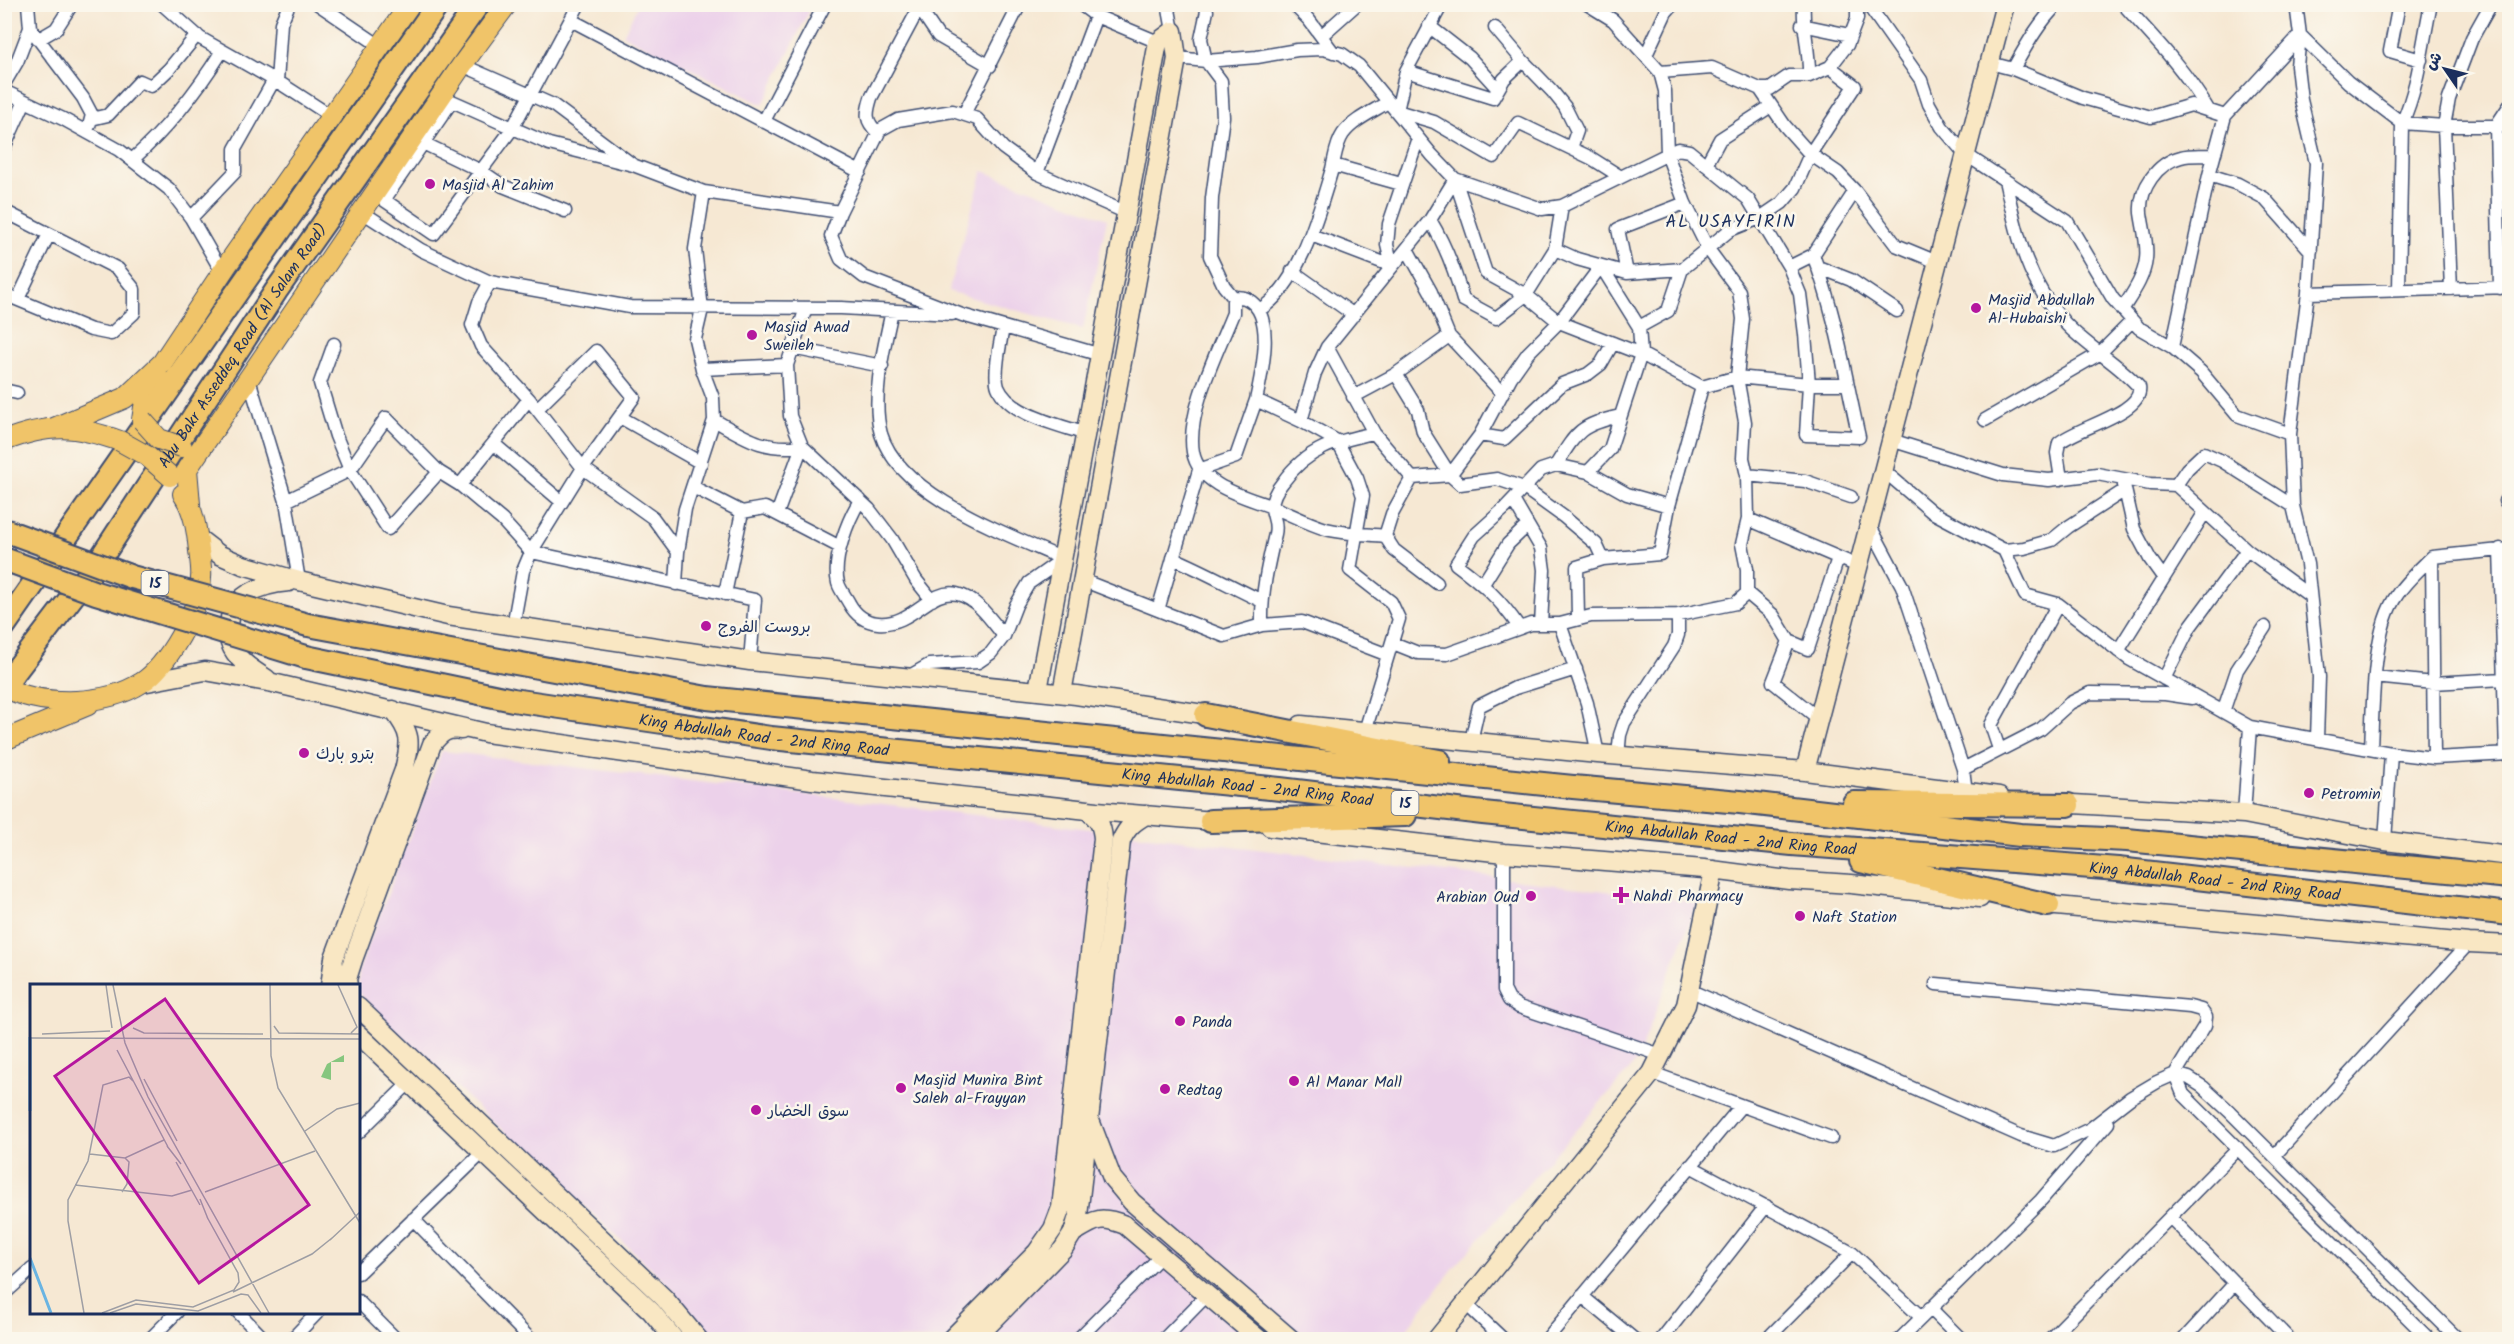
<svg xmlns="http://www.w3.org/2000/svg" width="2514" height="1344" viewBox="0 0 2514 1344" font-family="Kalam,'Playpen Sans Arabic',sans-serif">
  <rect width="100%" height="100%" fill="#fbf7ec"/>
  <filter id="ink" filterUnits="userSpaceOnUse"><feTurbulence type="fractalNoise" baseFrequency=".0167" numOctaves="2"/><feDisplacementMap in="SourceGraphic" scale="12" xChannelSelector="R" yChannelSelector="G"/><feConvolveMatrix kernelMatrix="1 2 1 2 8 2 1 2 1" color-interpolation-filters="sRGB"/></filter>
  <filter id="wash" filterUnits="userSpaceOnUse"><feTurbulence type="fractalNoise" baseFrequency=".008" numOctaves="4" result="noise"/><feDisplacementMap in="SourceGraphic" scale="24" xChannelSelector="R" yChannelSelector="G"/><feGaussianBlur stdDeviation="1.35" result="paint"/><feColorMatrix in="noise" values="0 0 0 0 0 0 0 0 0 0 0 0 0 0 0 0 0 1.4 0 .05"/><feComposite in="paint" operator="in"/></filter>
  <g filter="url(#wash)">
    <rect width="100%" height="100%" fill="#f6e8d3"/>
    <path fill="#ecd1ea" d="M 638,5 L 638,4 L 812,5 L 763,105 L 623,35 Z
      M 983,171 L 1107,219 L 1083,329 L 948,291 Z
      M 442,751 L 1697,902 L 1637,1061 L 1452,1270 L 1399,1339 L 713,1339 L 665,1281 L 372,1009 L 359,991 L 359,970 Z"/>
  </g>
  <g filter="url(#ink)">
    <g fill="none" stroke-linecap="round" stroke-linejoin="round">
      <g stroke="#3c4b70" stroke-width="15">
        <path id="street" d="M 162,4 L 200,38 L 283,85 L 331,116
          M 318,4 L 380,46
          M 579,4 L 512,129 L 434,234 L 384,200 L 452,101 L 549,144 L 633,165
          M 921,4 L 919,8 L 938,36 L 990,66
          M 1080,4 L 1096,16 L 1158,42
          M 1168,4 L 1173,31
          M 1205,4 L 1207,11 L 1201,39 L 1206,61 L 1257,57 L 1297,50 L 1323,49 L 1342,54 L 1359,66 L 1432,155 L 1455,179 L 1542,209 L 1562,206 L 1678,149 L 1689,151 L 1748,199 L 1789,267 L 1800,294 L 1805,334 L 1809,384 L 1806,435 L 1859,437 C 1845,376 1836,313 1813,255
          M 1293,4 L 1309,20 L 1333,52
          M 1442,4 L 1406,71 L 1397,111 L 1434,122 L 1494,157 L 1518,123 L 1591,158 L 1621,177
          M 1804,4 C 1802,29 1810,51 1809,76
          M 1865,4 L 1871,9 L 1921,80 L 1929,104 L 1942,127 L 1965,154 L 2067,221 L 2113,299 L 2139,328 L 2172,347 L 2201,372 L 2237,415 L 2290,434
          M 2123,4 C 2155,39 2185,70 2209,111
          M 2296,4 L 2300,35 L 2348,82 L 2402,123 L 2444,126 L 2510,126
          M 2399,4 L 2390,51 L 2421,60
          M 571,20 L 860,172
          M 1802,25 L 1850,35
          M 1429,26 L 1470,58 L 1498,89
          M 30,28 L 83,98 L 92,115 L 89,126
          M 1495,28 L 1523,61 L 1552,91 L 1565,107 L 1577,131 L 1571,148
          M 2300,35 L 2297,66 L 2301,100 L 2316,163 L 2308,293 L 2290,434 L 2293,506 L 2307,564 L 2319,677 L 2317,739
          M 1321,36 L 1357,4
          M 39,39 L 56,29 L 72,4
          M 1646,55 L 1666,12 L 1673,4
          M 1177,58 L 1206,61 L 1221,81 L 1223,117 L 1212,198 L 1210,256 L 1224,286 L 1233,297 L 1233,313 C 1218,351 1186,412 1193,452 C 1199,487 1247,497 1275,508 C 1292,515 1309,524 1326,529 C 1345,534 1366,534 1385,536
          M 1990,63 L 2013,69 L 2083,98 L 2151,117 L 2191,105 L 2225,116
          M 462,65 L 553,105 L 633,165 L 704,192 L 840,212
          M 2013,69 C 2026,46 2039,22 2058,4
          M 1406,71 L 1493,98 L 1504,79 L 1523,61
          M 1660,72 L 1712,68 L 1760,89 L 1770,89 L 1789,76 L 1809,76 L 1830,67 L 1847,45 L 1857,19 L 1857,4
          M 277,82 L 281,23 L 289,4
          M 4,84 L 17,62 L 30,28 L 28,4
          M 1760,89 L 1785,126 L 1810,154 L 1838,173 L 1855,191 L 1896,245 L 1937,262
          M 4,91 L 63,119 L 119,150 L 169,189 L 191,218 L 222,272
          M 964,114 L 1020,4
          M 91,119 L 108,115 L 140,81 L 151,86 L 169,69 L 197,35
          M 764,121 L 825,4
          M 878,133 C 865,121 866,114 871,98 L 919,8
          M 423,143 L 481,171 L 503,186 L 565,211
          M 4,148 L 25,101
          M 132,160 C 167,129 197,91 222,51
          M 1333,165 L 1401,184
          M 1706,165 L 1720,139 L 1771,106
          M 1037,173 L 1096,16
          M 2209,175 L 2238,184 L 2264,198 L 2311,251
          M 1455,179 L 1486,273 L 1526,295 L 1559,322 L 1641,354 L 1702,387 L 1737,377 L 1743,319 L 1739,291 L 1708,249 L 1685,203 L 1667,154 L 1665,91 L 1660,72 L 1613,20 L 1587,4
          M 2005,180 C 2017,234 2026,281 2065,323 C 2087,347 2118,363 2139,387 C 2144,413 2075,428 2059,443 L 2057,453 L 2061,479
          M 4,211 L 118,269 L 134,289 L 134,313 L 111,334 L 91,330 L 4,294
          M 362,212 L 421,250 L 490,282 L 630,307 L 841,308 L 952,314
          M 191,218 L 235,172 L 235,149 L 274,80
          M 1430,220 C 1446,246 1455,270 1463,300 L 1496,318 L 1526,295 L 1555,249 L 1562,206
          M 1311,235 L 1392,266
          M 1407,249 L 1431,292 L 1449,336 L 1502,393
          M 1555,249 L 1577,259 L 1627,273 L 1682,269 L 1730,230 L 1760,218 L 1782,203 L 1795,188 L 1810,154 L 1855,86 L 1830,67
          M 1392,266 L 1387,245 L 1389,224 L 1418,138
          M 1789,267 L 1813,255 L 1855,191
          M 1818,267 L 1851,280 L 1897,311
          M 1292,271 L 1354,315
          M 1627,273 L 1618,229 L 1685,203
          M 490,282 L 479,302 L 472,325 L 481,346 L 529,399 L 583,468 L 653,518 L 678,552
          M 2500,288 L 2496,126 L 2510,105
          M 2451,289 L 2444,126 L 2449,99 L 2472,38 L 2491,4
          M 2399,290 L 2402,123 C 2419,85 2422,45 2431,4
          M 2308,293 L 2510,287
          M 1233,297 C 1237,297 1244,297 1247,299 C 1277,314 1261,376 1256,400
          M 18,299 L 49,234
          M 806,308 L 787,365 L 790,416 L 802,446 L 869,509 L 892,539 L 916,580 L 932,600
          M 1259,310 C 1299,287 1319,212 1332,169 C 1335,157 1336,144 1343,134 C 1353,120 1374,111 1388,102
          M 2122,310 C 2132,294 2144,278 2146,259 C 2148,244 2143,228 2141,213 C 2139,189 2157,163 2181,157 C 2191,154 2204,156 2214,155
          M 892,311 C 884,347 871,398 881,434 C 900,496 1008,534 1063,559
          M 1003,327 C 1001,341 993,373 998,387 C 1009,415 1060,425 1086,434
          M 1639,327 L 1668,311 L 1682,269
          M 334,344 L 320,383 L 336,436 L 350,470 L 388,529 L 439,472
          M 1327,347 L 1374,433 L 1412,478
          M 2172,347 L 2209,175 L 2225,116 L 2300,35
          M 792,348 L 882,366
          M 1101,355 L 962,315 L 864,277 L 841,259 L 831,236 L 840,212 L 880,130 L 898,120 L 953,111 L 977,119 L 1003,148 L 1037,173 L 1127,213
          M 702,369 L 787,365
          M 1396,374 L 1418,410 L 1423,432 L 1450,475 L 1460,484 L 1497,479 L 1524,488 L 1564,517 L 1596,544 L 1603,559
          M 249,379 L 286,501 L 299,581
          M 4,390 L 17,393
          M 1353,397 L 1396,374 L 1449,336
          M 620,417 L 701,463
          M 714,420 C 746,438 763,451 802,446 L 777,514
          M 1985,420 L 2099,354 L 2132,321
          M 1301,421 L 1315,373 L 1327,347 L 1430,220 L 1455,179
          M 1480,435 L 1504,439 L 1562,384 L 1588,374 L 1601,364 L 1613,343
          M 1891,440 L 2003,475 L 2049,480 L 2097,474 L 2150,484 L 2176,485
          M 494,444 L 562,502
          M 1556,465 C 1577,431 1580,425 1620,416
          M 1883,470 L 1932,512 L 2004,550 L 2024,548 L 2052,540 L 2068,527 L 2125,490
          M 1747,475 L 1805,481 L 1851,497
          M 1412,478 L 1450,475 L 1480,435 L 1511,377 L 1528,353 L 1559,322 L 1601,266 L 1639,327 L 1641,354 L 1610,449 L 1588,472
          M 1412,478 L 1392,514 L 1385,536 L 1394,550 L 1437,583
          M 460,485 L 529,399
          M 2124,485 L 2134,529 L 2150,559 L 2163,577
          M 693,487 L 742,512 L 765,508 L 840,547
          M 860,500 C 848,520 832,559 838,583 C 840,590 846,597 849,603 C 855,614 865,622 878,623 C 913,626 929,588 957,594 C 977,598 992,621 1004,636
          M 1513,500 L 1541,548 L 1544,570 L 1541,624
          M 286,501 L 350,470 L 386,418 L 439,472 L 460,485 L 502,520 L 531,552 L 755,600 L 750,661
          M 2505,501 L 2510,501
          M 2293,506 L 2222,461 L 2204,453 L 2187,469 L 2176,485 L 2247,550 L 2310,596
          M 1748,519 L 1858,566
          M 1869,524 L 1902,586 L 1963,769 L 1966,792
          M 2500,549 L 2506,754
          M 2004,550 L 2025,595 L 2058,604 L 2129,659 L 2250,727 L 2391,753 L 2434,758 L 2510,754
          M 1173,558 C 1204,571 1232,587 1262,601
          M 1082,580 L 1224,636 L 1262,625 L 1302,622 L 1388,655
          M 676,584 L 678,552 L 685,509 L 714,420 L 713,398 L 702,369 L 695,339 L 702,309 L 695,249 L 704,192
          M 1483,584 L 1508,544 L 1527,526
          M 1747,593 L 1773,615 L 1789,641 L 1773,682 L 1819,719
          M 725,594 L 742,512
          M 1158,610 L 1199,470 L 1236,457 L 1256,400 L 1301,421 L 1337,441 L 1357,478 L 1363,496 L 1350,570 L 1391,602 L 1399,619 L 1365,731
          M 1578,618 L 1577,567 L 1603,559 L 1660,554 L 1669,506 L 1702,387
          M 1560,624 L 1587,703 L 1598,754
          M 1262,625 C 1261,594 1268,564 1275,534 C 1278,521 1272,517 1272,507 C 1272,498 1278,488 1283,482 C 1307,448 1337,441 1374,433
          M 513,626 L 523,571 L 531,552 L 583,468 L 634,397 L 596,351 L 537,409
          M 1519,627 C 1500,599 1483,584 1456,564 L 1474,536 L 1505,508 L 1541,470 L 1556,465 L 1588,472 L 1627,494 L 1669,506
          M 1789,641 L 1808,649 L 1838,558
          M 1393,643 L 1418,653 L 1447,654 L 1531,624 L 1560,624 L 1591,616 L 1678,615 L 1736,603 L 1747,593 L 1747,569 L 1742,544 L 1748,519 L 1747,475 L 1743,458 L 1745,422 L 1737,377 L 1809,384 L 1847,384
          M 2118,651 L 2205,512
          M 908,677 L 929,665 L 978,662 L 991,653 L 1004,636 L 1016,605 L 1029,583 L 1063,559
          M 2375,677 L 2433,683 L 2504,679
          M 2164,679 L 2190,627 L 2247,550
          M 2223,712 L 2237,670 L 2265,627
          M 1471,741 L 1479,706 L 1515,688 L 1576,669
          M 1999,749 L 1991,725 L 2058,604
          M 2371,749 C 2373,707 2372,629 2397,595 C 2406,581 2420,569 2432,557
          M 1618,756 L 1620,735 L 1624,723 L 1674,646 L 1678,635 L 1678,615
          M 2434,758 L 2432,557 L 2510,549
          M 1963,769 L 2041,729 L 2070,703 L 2090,693 L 2165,694 L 2192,698
          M 2244,814 L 2250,727
          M 2385,841 L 2391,753
          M 1504,853 L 1504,990 L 1509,1000 L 1519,1007 L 1661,1055
          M 1936,984 L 2190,1007 L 2201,1010 L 2206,1017 L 2205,1025 L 2175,1074
          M 1689,990 L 2021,1136 L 2054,1146 L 2090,1129 L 2130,1098 L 2157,1082 L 2175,1074 L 2189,1078 L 2203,1087 L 2229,1111 L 2459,1340
          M 1652,1073 L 1831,1138
          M 2175,1074 L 2183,1094 L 2430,1340
          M 358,1133 L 410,1082
          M 2274,1156 L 2469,943
          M 1690,1166 L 1852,1253 L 1921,1317
          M 2171,1218 L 2290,1340
          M 413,1219 L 531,1340
          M 358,1273 L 483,1152
          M 4,1294 L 32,1269
          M 1582,1296 L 1635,1340
          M 358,1301 L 397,1340
          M 1465,1303 L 1504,1340
          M 1930,1308 L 1962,1340
          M 238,1312 L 265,1340
          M 149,1340 L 177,1312
          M 291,1340 L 318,1312
          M 1077,1340 L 1161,1256
          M 1163,1340 L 1207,1295
          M 1546,1340 L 1741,1106
          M 1661,1340 L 1766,1206
          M 1766,1340 L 1852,1253
          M 1899,1340 L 2041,1200 L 2108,1123
          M 2049,1340 L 2238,1148
          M 2183,1340 L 2235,1283"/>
      </g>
      <g stroke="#3c4b70" stroke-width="21">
        <path id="secondary" d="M 198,538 L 220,555 L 243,565 L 299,581 L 448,616 L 750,661 L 1076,695 L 1217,716
          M 267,679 C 253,670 236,660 230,643 C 228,640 229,633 229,629 C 228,596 261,584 289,582
          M 142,683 L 205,671 L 273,683 L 486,733 L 812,780 L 1097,811 L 1225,822
          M 1038,690 L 1158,42 L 1173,31 L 1177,58 L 1062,693
          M 1301,725 L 1598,754 L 1805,771 L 1999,796
          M 1805,771 L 2005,4
          M 2056,803 L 2244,814 L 2385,841 L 2510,856
          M 1270,827 L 1504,853 L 1704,869 L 1789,880 L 1851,884 L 1980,898
          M 2034,904 L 2469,943 L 2510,945
          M 330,986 L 334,958 L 404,770 C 411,741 412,734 393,710
          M 348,986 L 347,979 L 353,960 L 432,744 C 441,733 446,728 461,730
          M 358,1007 L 664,1298 L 699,1340
          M 358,1034 L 651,1311 L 675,1340
          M 1091,1123 L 1112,1178 L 1132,1202 L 1292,1340
          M 1073,1233 C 1096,1219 1100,1215 1125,1225 L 1260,1340
          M 950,1340 L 1037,1252 L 1053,1229 L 1061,1208 L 1103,839 C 1102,824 1098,819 1087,810
          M 974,1340 L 1063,1249 L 1073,1233 L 1078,1216 L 1121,841 C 1127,827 1134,822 1146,815
          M 1436,1340 L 1652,1073 L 1686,1005 L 1714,870"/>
      </g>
      <g stroke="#3c4b70" stroke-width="22">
        <path id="primary" d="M 142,420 L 145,401 L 157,374
          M 54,428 L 125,398 L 162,363 L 227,265 L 410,4
          M 4,441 C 50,423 75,425 120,441
          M 190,504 L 187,469 L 462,65 L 507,4
          M 4,687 C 27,699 50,702 76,701 C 99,700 121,696 141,683 C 167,667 200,609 201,578 C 202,569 200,559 199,551 C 197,531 194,510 183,494
          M 4,740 L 88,705"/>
      </g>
      <g stroke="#3c4b70" stroke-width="26">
        <g id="highway">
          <path d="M 308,625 L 707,698 L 1573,787 L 1740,802 L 2020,835 L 2127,840 L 2510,877"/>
          <path d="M 4,626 L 438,4"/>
          <path id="s1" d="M 306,657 L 513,700 L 771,738 L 1280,789 L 1483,813 L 1792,844 L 2118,869 L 2510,914"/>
          <path id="s2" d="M 4,686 L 97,564 L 276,291 L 478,4"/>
          <path d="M 1206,715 L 1439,761"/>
          <path d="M 1854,803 L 2068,805"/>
          <path d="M 1211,821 L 1405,815"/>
          <path d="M 1861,861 L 2048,905"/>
        </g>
      </g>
      <use href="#street" stroke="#fff" stroke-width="12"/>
      <use href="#secondary" stroke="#f9e7c3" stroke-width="18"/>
      <use href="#primary" stroke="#f0c469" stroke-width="20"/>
      <use href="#highway" stroke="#f0c469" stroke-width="22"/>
      <g stroke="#3c4b70" stroke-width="22" stroke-linecap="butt">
        <path id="primary-bridge" d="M 142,420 L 159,439 L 182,447
          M 120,441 L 147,456 L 170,476"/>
      </g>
      <g stroke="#3c4b70" stroke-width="26" stroke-linecap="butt">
        <path id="highway-bridge" d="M 4,530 L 132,577 L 308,625
          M 4,559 L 96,593 L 306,657"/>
      </g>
      <use href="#primary-bridge" stroke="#f0c469" stroke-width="20"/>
      <use href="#highway-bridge" stroke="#f0c469" stroke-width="22"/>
    </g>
  </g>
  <g fill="#b5179e" stroke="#fbf7ec" stroke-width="2">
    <circle cx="430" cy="184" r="6"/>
    <circle cx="1976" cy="308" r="6"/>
    <circle cx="752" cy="335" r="6"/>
    <circle cx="706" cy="626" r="6"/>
    <circle cx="304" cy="753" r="6"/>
    <circle cx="2309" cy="793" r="6"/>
    <path d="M1618 886h6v6h6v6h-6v6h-6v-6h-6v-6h6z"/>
    <circle cx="1531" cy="896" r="6"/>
    <circle cx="1800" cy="916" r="6"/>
    <circle cx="1180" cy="1021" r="6"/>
    <circle cx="1294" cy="1081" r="6"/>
    <circle cx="901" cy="1088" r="6"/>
    <circle cx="1165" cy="1089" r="6"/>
    <circle cx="756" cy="1110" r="6"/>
  </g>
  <g text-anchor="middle" stroke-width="5" stroke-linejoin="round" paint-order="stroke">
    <g fill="#fbf7ec" stroke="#5e6b89" stroke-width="1.5">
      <rect x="141.5" y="571" width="27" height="24" rx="4.5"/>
      <rect x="1391.5" y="791" width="27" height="24" rx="4.5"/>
    </g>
    <g font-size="15" font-weight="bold" fill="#1b2f5e">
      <text x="155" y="588">15</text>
      <text x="1405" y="808">15</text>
    </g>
    <g font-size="16" fill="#1b2f5e" stroke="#fbf7ec" text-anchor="start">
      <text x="442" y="190">Masjid Al Zahim</text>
      <text x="1988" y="305">Masjid Abdullah<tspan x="1988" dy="18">Al-Hubaishi</tspan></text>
      <text x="764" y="332">Masjid Awad<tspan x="764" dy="18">Sweileh</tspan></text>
      <text x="718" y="632">بروست الفروج</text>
      <text x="316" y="759">بترو بارك</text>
      <text x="2321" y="799">Petromin</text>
      <text x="1633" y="901">Nahdi Pharmacy</text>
      <text x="1519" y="902" text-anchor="end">Arabian Oud</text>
      <text x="1812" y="922">Naft Station</text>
      <text x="1192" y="1027">Panda</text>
      <text x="913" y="1085">Masjid Munira Bint<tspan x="913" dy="18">Saleh al-Frayyan</tspan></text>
      <text x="1306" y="1087">Al Manar Mall</text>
      <text x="1177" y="1095">Redtag</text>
      <text x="768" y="1116">سوق الخضار</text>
    </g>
    <g font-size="16" fill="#1b2f5e" stroke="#fbf7ec">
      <text dy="6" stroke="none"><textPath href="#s2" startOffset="416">Abu Bakr Asseddeq Road (Al Salam Road)</textPath></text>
      <text dy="6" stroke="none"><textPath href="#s1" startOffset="465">King Abdullah Road - 2nd Ring Road</textPath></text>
      <text dy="6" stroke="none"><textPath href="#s1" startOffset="951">King Abdullah Road - 2nd Ring Road</textPath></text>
      <text dy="6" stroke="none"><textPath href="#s1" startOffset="1437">King Abdullah Road - 2nd Ring Road</textPath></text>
      <text dy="6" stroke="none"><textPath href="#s1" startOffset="1923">King Abdullah Road - 2nd Ring Road</textPath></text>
    </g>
    <g font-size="18" letter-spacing="1.5" fill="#1b2f5e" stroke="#fbf7ec">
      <text x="1731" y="227">AL USAYFIRIN</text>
    </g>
  </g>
  <g transform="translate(30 984)">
    <rect width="330" height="330" fill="#f6e8d3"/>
    <path d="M 314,71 L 314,78 L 301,78 L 301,96 L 291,93 L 297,80 Z" fill="#86c67e"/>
    <path fill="none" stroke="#6ab4e2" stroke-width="3" d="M 0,127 L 0,53M 0,274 L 21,329"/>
    <path fill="none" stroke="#9e9ea4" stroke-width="1.5" d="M 76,1 L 82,44M 83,1 L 95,59 L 118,113 L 239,329M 240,1 L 241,72 L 248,104 L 330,239M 308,1 L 327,43 L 321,49M 244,42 L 249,49 L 330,50M 103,44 L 114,49 L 233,50M 12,50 L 80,47M 0,54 L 330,55M 87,66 L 138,163M 114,95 L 147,157M 275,147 L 307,125 L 330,119M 137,162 L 151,180M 60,170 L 95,174 L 134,156M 146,178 L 170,221M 45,201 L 142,212 L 162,206M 92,208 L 97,200 L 99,178 L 95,174M 175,208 L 285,167M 170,215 L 178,235M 300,256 L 330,228M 203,308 L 282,270 L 302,254M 54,329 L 38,237 L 38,216 L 58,177 L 73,101 L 99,93 L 103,97M 72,329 L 106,316 L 163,323 L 204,306 L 209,298 L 208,289 L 177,233M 80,329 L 106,320 L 168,327 L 211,310 L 218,311 L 231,329"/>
    <path fill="#b5179e" fill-opacity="0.15" stroke="#b5179e" stroke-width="3" d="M 135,15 L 279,221 L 169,299 L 25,92 Z"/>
    <rect width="330" height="330" fill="none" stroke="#1b2f5e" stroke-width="3"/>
  </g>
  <rect width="2514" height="1344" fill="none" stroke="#fbf7ec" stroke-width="24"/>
  <g transform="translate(2445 69) rotate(305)" stroke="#fbf7ec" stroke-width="4.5" paint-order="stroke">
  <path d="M0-4.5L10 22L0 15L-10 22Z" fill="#1b2f5e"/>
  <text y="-9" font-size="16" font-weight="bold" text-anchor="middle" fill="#1b2f5e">ش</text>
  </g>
</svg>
